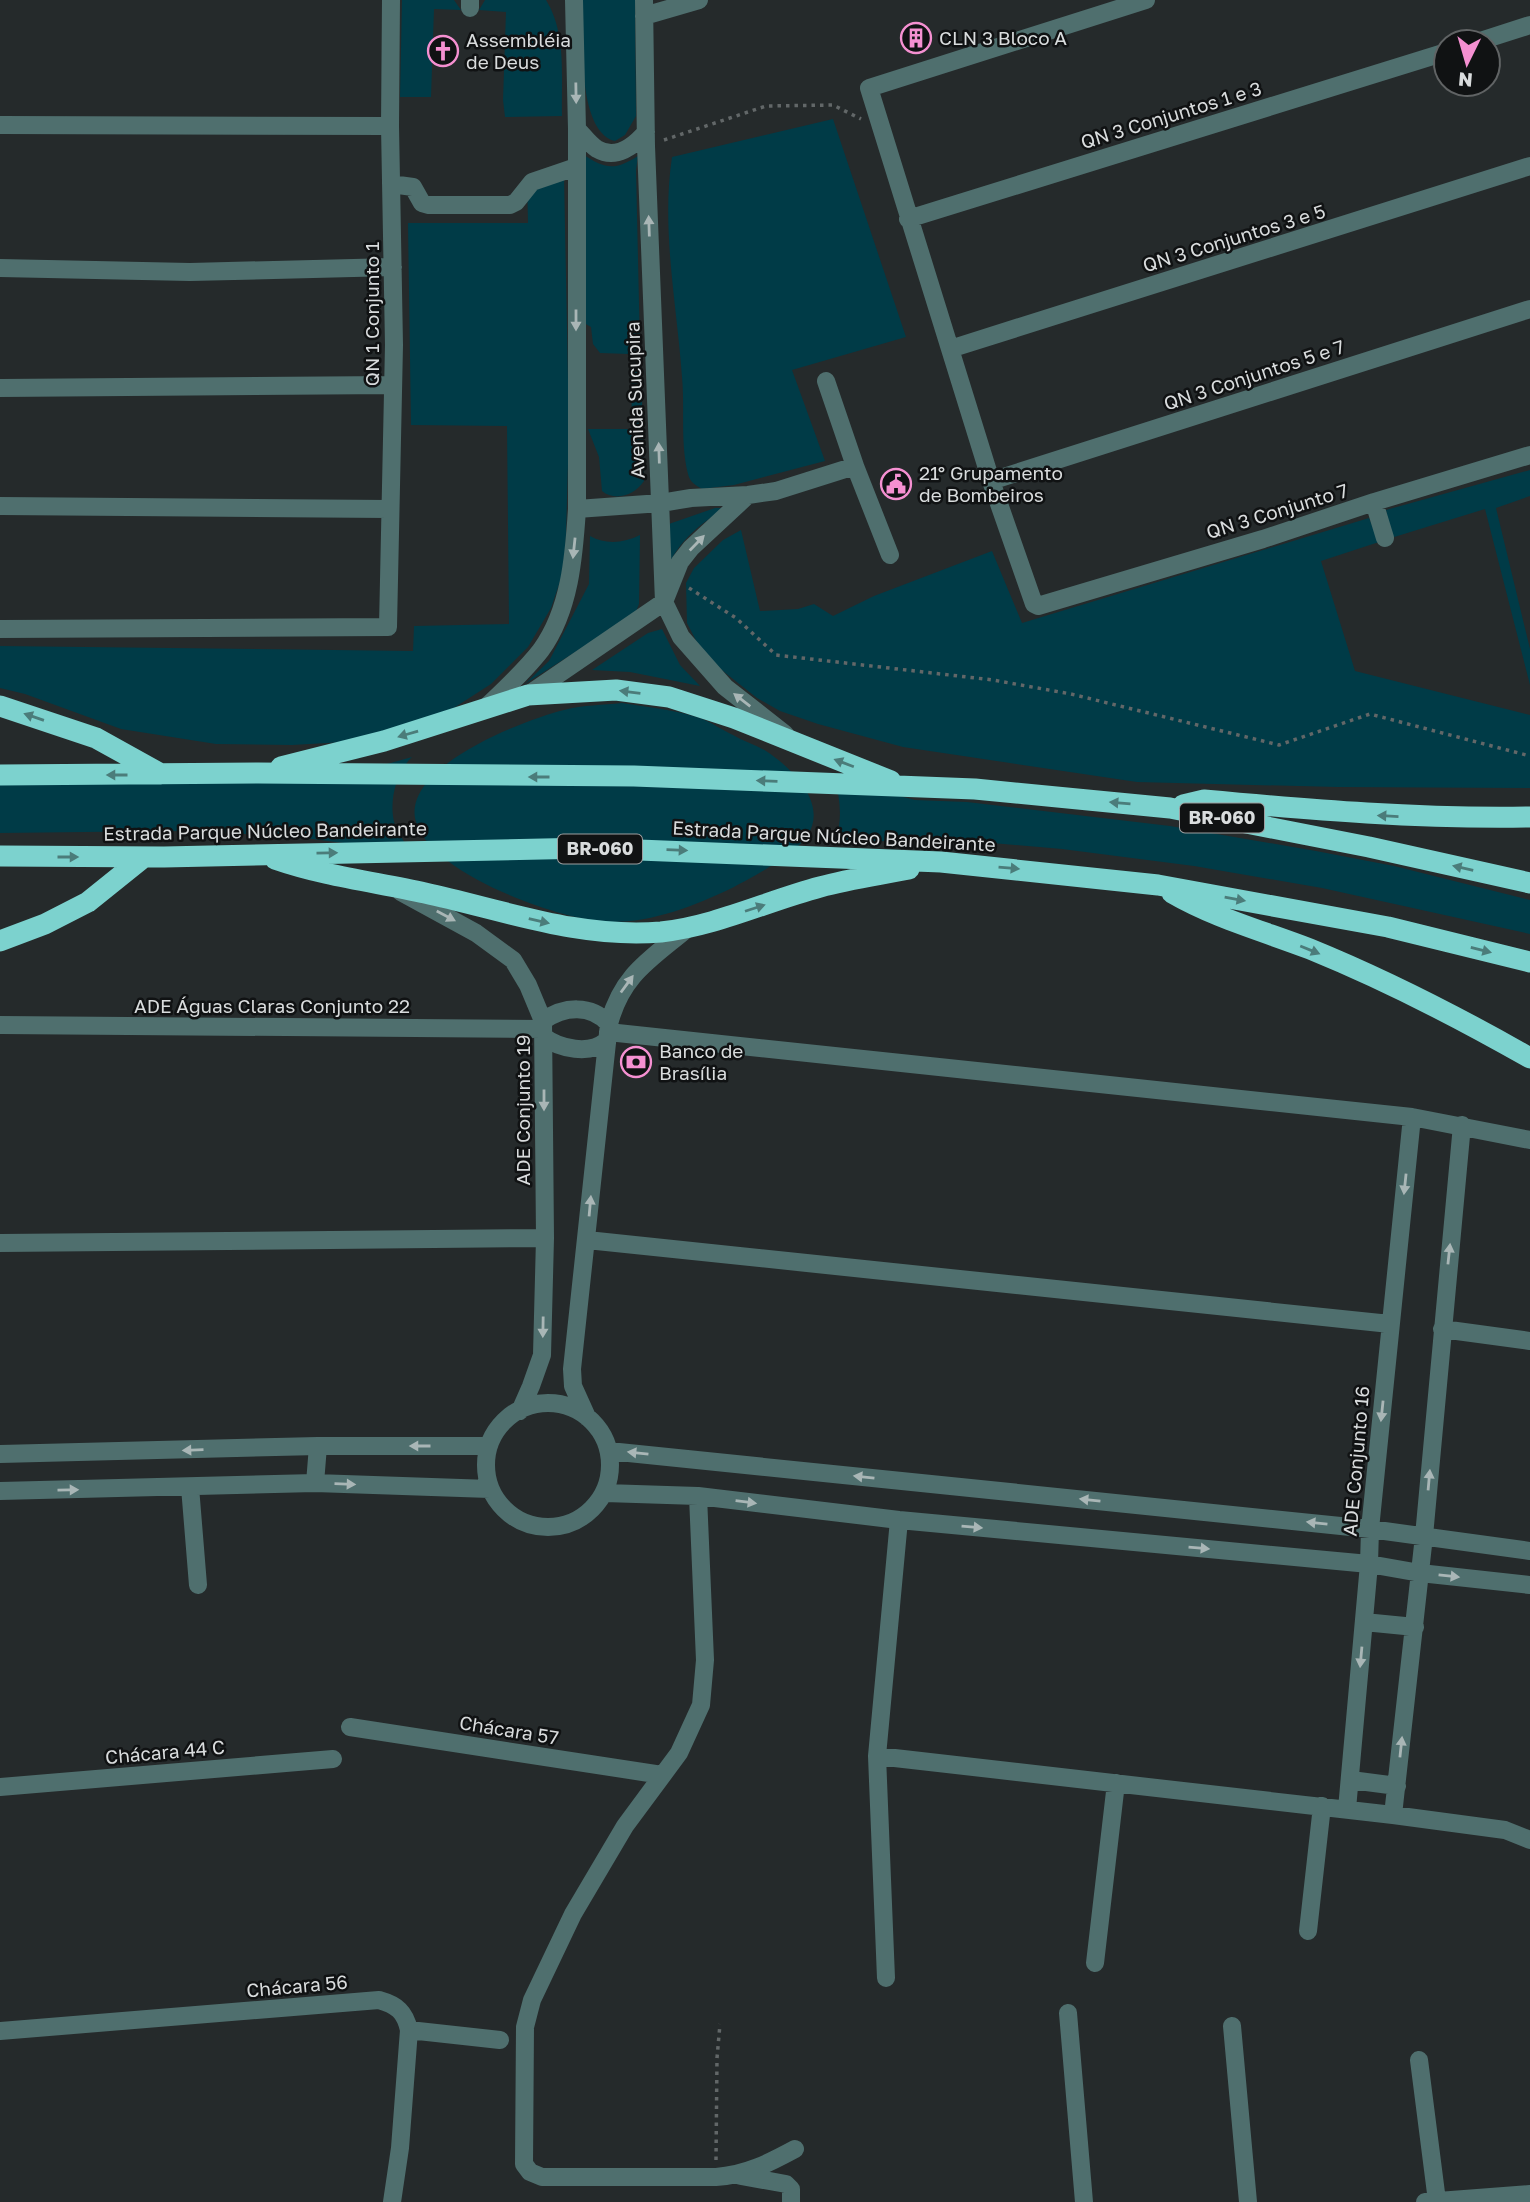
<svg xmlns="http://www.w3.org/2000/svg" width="1530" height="2202" viewBox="0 0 1530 2202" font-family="'Golos Text',sans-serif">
  <rect width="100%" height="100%" fill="#252a2b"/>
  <path fill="#003b47" d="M 402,0 L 454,0 L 461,10 L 434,9 L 431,97 L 400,97 Z
    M 485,0 L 546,0 C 567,34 561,77 562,116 L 505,117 L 503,100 L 506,12 L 479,10 Z
    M 582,0 L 635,0 L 636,116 L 625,135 L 615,141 C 576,131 583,33 582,0 Z
    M 833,119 L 906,337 L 792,370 L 825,461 L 734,485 L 702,489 C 695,485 690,482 688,474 C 680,442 685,410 682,377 C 677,305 661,230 672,157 Z
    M 582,154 C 606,169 614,171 638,156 L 636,170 L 640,347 L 629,354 L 600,353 L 593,344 L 591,327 L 584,323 Z
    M 564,176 L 569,430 L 565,567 L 551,608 L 528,647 L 491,684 L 446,713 L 345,742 L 292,745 L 216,744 L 121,729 L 25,694 L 0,688 L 0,646 L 413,651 L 414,626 L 509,624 L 507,426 L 411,425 L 408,223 L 528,223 L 527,177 Z
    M 641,357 L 644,481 C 635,495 615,502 602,491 L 599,457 L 588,429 L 632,429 L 631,368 Z
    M 1530,470 L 1530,496 L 1496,508 L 1530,649 L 1530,685 L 1485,509 L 1391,538 L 1386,510 Z
    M 715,508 L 727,508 C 703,521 681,539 669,564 L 666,525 Z
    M 1369,518 L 1379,542 L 1321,561 L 1355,671 L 1530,715 L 1530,788 L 1337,787 L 1137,782 L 903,747 L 818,724 L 780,711 L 757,698 L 704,656 L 687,623 L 686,583 L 694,568 L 723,540 L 741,530 L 760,611 L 798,609 L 814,604 L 833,616 L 874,596 L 992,551 L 1022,623 Z
    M 640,535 L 639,604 L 635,614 L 525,684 L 549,661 L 589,584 L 590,536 C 606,545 624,543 640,535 Z
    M 662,629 L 680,665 L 700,686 L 630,672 L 592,670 L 648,633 Z
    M 622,703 C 648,707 675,710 700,718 C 711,722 722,730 733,735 C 743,741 756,745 766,751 C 792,768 829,804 807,836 C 796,854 753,877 734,887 C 695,906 651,923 608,922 C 559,920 425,872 415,818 C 406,765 524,720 564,710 C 583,705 603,705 622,703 Z
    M 412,757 C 396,772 388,803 395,825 C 398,832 402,838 406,845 L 351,844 L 290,836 L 172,831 L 0,833 L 0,783 L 362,771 Z
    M 835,779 L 915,800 L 967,802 L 1170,826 L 1316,851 L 1394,866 L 1530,900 L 1530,934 L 1322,888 L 1194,866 L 1062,849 L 933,838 L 837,844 L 835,841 C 843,819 840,801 835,779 Z"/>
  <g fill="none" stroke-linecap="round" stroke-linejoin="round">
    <path stroke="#626768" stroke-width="3.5" stroke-dasharray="3.5 5" stroke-linecap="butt" d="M 664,140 L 766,106 L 833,105 L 861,119
      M 689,588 L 736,618 L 776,655 L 993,680 L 1071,694 L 1279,745 L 1370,714 L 1530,756
      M 716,2160 L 717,2058 L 720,2024"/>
    <path stroke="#4f6f6e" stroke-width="18" d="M 470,0 L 470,8
      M 644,0 L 646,146 L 664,602 L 681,637 L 725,687 L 785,734
      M 1146,0 L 869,88 L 991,481 L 1034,604 L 1038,606 L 1263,539 L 1374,502 L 1530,455
      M 644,16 L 699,0
      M 1477,42 L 1530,25
      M 0,125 L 390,126
      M 577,129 C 583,135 589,144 597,149 C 616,160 634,146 646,132
      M 391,184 L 413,187 L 422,203 L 429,205 L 510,205 L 516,202 L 532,182 L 576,167
      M 908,219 L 1446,52
      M 0,268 L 190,272 L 393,267
      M 950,349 L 1530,166
      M 0,388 L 393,385
      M 855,466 L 890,555
      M 991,481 L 1530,309
      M 1374,502 L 1385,538
      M 0,506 L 389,509
      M 577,509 L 661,503 L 691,498 L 748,495 L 776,491 L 855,466 L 826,381
      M 0,629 L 388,627 L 394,345 L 390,126 L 391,0
      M 528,695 L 664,602 L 680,562 L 691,548 L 748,495
      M 484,709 C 504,690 524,672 541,650 C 570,610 574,556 577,509 L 577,129 L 574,0
      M 401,892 L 476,933 L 513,960 L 528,985 L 543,1021 L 545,1238 L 542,1355 L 531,1386 L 520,1411
      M 543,1021 C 564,1006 591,1004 609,1024
      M 0,1025 L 543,1029
      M 608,1032 L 1412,1117 L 1530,1140
      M 544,1037 C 560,1049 590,1055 606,1041
      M 587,1240 L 1390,1324
      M 0,1243 L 545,1238
      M 1442,1329 L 1530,1341
      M486 1465a62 62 0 1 1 124 0a62 62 0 1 1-124 0Z
      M 587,1417 L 573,1386 L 572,1369 L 609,1024 C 622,974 651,959 689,927
      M 609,1451 L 1370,1529 L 1530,1551
      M 0,1454 L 318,1446 L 489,1446
      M 315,1483 L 318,1446
      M 190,1487 L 198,1585
      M 0,1491 L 315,1483 L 490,1489
      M 605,1493 L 698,1496 L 899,1520 L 1369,1564 L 1420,1573 L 1530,1585
      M 698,1496 L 705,1660 L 701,1705 L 679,1753 L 625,1826 L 573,1914 L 532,2000 L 525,2027 L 524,2164 L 530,2172 L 542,2177 L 716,2177 C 746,2175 769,2163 795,2149
      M 899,1520 L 877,1756 L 1393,1815 L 1505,1830 L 1530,1840
      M 1364,1622 L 1415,1627
      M 350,1727 L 662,1775
      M 877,1756 L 886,1978
      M 1351,1780 L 1397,1786
      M 0,1787 L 333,1759
      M 1347,1809 L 1369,1564 L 1370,1529 L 1412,1117
      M 1393,1815 L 1424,1536 L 1462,1125
      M 1308,1931 L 1322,1806
      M 1095,1963 L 1116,1783
      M 1068,2013 L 1084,2202
      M 1232,2026 L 1248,2202
      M 409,2030 L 500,2040
      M 0,2031 L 379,2000 C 397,2005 405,2012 409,2030 L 400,2148 L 392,2202
      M 1419,2060 L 1437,2201
      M 741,2176 L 786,2184 L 791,2189 L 791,2202
      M 1425,2202 L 1530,2194"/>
    <path stroke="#7cd2ce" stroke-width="21" d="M 0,706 L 96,738 L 161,774
      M 281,767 L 384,741 L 528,695 L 616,690 L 669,697 L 734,718 L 891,781
      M 0,775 L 258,773 L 634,776 L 975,789 L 1170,808 L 1369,847 L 1530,883
      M 1183,805 L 1204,800 C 1313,810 1421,819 1530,817
      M 0,856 L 164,857 L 589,848 L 941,862 L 1158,885 L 1388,927 L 1530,962
      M 275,859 C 324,876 375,882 425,893 C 503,910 580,939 661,932 C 716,926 767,901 820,887 C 849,879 879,875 909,869
      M 1172,893 C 1215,918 1263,931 1310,949 C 1386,980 1458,1017 1530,1058
      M 0,941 L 45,924 L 88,902 L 144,857"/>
  </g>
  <defs><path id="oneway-solid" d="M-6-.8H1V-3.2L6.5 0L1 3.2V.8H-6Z" transform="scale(1.75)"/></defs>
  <g fill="#a9b6b6">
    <use href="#oneway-solid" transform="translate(576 93) rotate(89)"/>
    <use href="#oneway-solid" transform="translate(649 226) rotate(-92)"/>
    <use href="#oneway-solid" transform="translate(576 320) rotate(90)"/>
    <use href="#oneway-solid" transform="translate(659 453) rotate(-92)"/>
    <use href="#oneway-solid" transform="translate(697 543) rotate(-46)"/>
    <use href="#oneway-solid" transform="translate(574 548) rotate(96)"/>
    <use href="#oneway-solid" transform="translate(742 700) rotate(-142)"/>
    <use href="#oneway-solid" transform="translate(446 916) rotate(28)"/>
    <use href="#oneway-solid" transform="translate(627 984) rotate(-54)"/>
    <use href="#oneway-solid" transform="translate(544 1100) rotate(90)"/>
    <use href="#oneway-solid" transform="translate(1405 1184) rotate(96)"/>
    <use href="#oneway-solid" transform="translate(590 1206) rotate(-85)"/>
    <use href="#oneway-solid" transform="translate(1449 1254) rotate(-84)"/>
    <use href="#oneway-solid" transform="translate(543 1327) rotate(91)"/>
    <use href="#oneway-solid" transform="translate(1382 1411) rotate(96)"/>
    <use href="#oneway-solid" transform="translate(420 1446) rotate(180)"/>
    <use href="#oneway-solid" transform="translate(193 1450) rotate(178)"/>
    <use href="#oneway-solid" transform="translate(638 1453) rotate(-174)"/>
    <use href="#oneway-solid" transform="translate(864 1477) rotate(-174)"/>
    <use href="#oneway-solid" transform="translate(1429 1480) rotate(-85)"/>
    <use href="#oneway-solid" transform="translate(345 1484) rotate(2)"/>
    <use href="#oneway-solid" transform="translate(68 1490) rotate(-1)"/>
    <use href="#oneway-solid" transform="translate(1090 1500) rotate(-174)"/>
    <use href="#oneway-solid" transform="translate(746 1502) rotate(7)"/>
    <use href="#oneway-solid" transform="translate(1317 1523) rotate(-174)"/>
    <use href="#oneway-solid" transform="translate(972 1527) rotate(5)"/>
    <use href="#oneway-solid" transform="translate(1199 1548) rotate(5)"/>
    <use href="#oneway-solid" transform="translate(1449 1576) rotate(6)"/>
    <use href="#oneway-solid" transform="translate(1361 1657) rotate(95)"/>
    <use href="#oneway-solid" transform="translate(1401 1747) rotate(-84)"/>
  </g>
  <g fill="#4b7c7a">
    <use href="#oneway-solid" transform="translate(630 692) rotate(-173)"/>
    <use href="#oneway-solid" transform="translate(34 717) rotate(-161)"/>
    <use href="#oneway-solid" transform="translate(408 734) rotate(164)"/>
    <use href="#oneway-solid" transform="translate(844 763) rotate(-159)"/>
    <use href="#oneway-solid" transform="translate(117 775) rotate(180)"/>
    <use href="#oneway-solid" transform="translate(539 777) rotate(-180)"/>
    <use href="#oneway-solid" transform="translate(767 781) rotate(-178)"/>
    <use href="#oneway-solid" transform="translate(1120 803) rotate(-175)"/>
    <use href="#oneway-solid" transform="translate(1388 816) rotate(-177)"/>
    <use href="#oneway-solid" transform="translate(677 850) rotate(2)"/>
    <use href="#oneway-solid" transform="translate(327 853) rotate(-1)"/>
    <use href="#oneway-solid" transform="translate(68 857)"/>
    <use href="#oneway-solid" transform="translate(1009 868) rotate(5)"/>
    <use href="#oneway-solid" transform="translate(1463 868) rotate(-167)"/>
    <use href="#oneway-solid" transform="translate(1235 899) rotate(10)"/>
    <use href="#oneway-solid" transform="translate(755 908) rotate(-18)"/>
    <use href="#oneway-solid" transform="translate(539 921) rotate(13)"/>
    <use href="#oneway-solid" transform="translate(1310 950) rotate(22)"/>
    <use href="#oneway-solid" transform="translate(1481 950) rotate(14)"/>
  </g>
  <defs>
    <g id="building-ring" transform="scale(1.575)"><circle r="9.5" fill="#101213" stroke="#f590d1" stroke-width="1.5"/><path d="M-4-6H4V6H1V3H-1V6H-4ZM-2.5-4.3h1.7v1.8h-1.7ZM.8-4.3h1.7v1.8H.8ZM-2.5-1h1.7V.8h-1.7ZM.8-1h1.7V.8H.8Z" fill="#f590d1"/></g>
    <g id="church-ring" transform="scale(1.575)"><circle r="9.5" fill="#101213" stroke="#f590d1" stroke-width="1.5"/><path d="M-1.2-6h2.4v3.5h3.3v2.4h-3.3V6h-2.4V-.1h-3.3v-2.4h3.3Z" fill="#f590d1"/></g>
    <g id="civic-ring" transform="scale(1.575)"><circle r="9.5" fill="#101213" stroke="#f590d1" stroke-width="1.5"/><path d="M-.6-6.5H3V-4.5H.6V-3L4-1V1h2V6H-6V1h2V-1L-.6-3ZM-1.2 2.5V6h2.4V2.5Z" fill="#f590d1"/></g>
    <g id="bank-ring" transform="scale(1.575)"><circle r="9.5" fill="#101213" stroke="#f590d1" stroke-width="1.5"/><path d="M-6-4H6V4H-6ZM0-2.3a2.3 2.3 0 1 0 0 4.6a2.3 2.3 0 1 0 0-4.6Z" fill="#f590d1"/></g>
  </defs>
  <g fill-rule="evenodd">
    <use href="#building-ring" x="916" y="38"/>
    <use href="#church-ring" x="443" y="51"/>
    <use href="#civic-ring" x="896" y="484"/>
    <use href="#bank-ring" x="636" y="1062"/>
  </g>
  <g text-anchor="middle" stroke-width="5" stroke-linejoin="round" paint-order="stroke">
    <g fill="#101213" stroke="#9d9fa0" stroke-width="2">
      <rect x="1180" y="803.5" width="84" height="29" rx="5"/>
      <rect x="558" y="834.5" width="84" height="29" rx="5"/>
    </g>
    <g font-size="18" font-weight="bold" fill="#d9dcdd">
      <text x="1222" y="824">BR-060</text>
      <text x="600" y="855">BR-060</text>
    </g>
    <g font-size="19" fill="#d9dcdd" stroke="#101213" text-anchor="start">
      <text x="939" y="45">CLN 3 Bloco A</text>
      <text x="466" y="47">Assembléia<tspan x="466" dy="22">de Deus</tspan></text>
      <text x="919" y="480">21° Grupamento<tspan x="919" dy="22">de Bombeiros</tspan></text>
      <text x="659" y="1058">Banco de<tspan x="659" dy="22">Brasília</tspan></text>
    </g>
    <g font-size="19" fill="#d9dcdd" stroke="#101213">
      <text transform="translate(1171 115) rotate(-17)" y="7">QN 3 Conjuntos 1 e 3</text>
      <text transform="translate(1234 238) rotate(-17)" y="7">QN 3 Conjuntos 3 e 5</text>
      <text transform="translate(372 314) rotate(-90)" y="7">QN 1 Conjunto 1</text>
      <text transform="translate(1254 375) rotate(-18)" y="7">QN 3 Conjuntos 5 e 7</text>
      <text transform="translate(635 400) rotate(-92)" y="7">Avenida Sucupira</text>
      <text transform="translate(1277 511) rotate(-17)" y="7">QN 3 Conjunto 7</text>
      <text transform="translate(265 831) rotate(-1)" y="7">Estrada Parque Núcleo Bandeirante</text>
      <text transform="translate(834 836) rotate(3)" y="7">Estrada Parque Núcleo Bandeirante</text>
      <text x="272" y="1013">ADE Águas Claras Conjunto 22</text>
      <text transform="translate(523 1110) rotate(-90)" y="7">ADE Conjunto 19</text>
      <text transform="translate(1356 1461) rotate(-85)" y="7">ADE Conjunto 16</text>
      <text transform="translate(509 1730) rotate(9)" y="7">Chácara 57</text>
      <text transform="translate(165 1752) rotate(-5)" y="7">Chácara 44 C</text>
      <text transform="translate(297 1986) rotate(-5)" y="7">Chácara 56</text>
    </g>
  </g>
  <g transform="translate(1467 63) rotate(185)"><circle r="33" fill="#101213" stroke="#606364" stroke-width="2"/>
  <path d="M0-5L12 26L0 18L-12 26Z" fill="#f590d1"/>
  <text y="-10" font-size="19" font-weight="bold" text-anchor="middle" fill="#d9dcdd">N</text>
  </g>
</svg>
